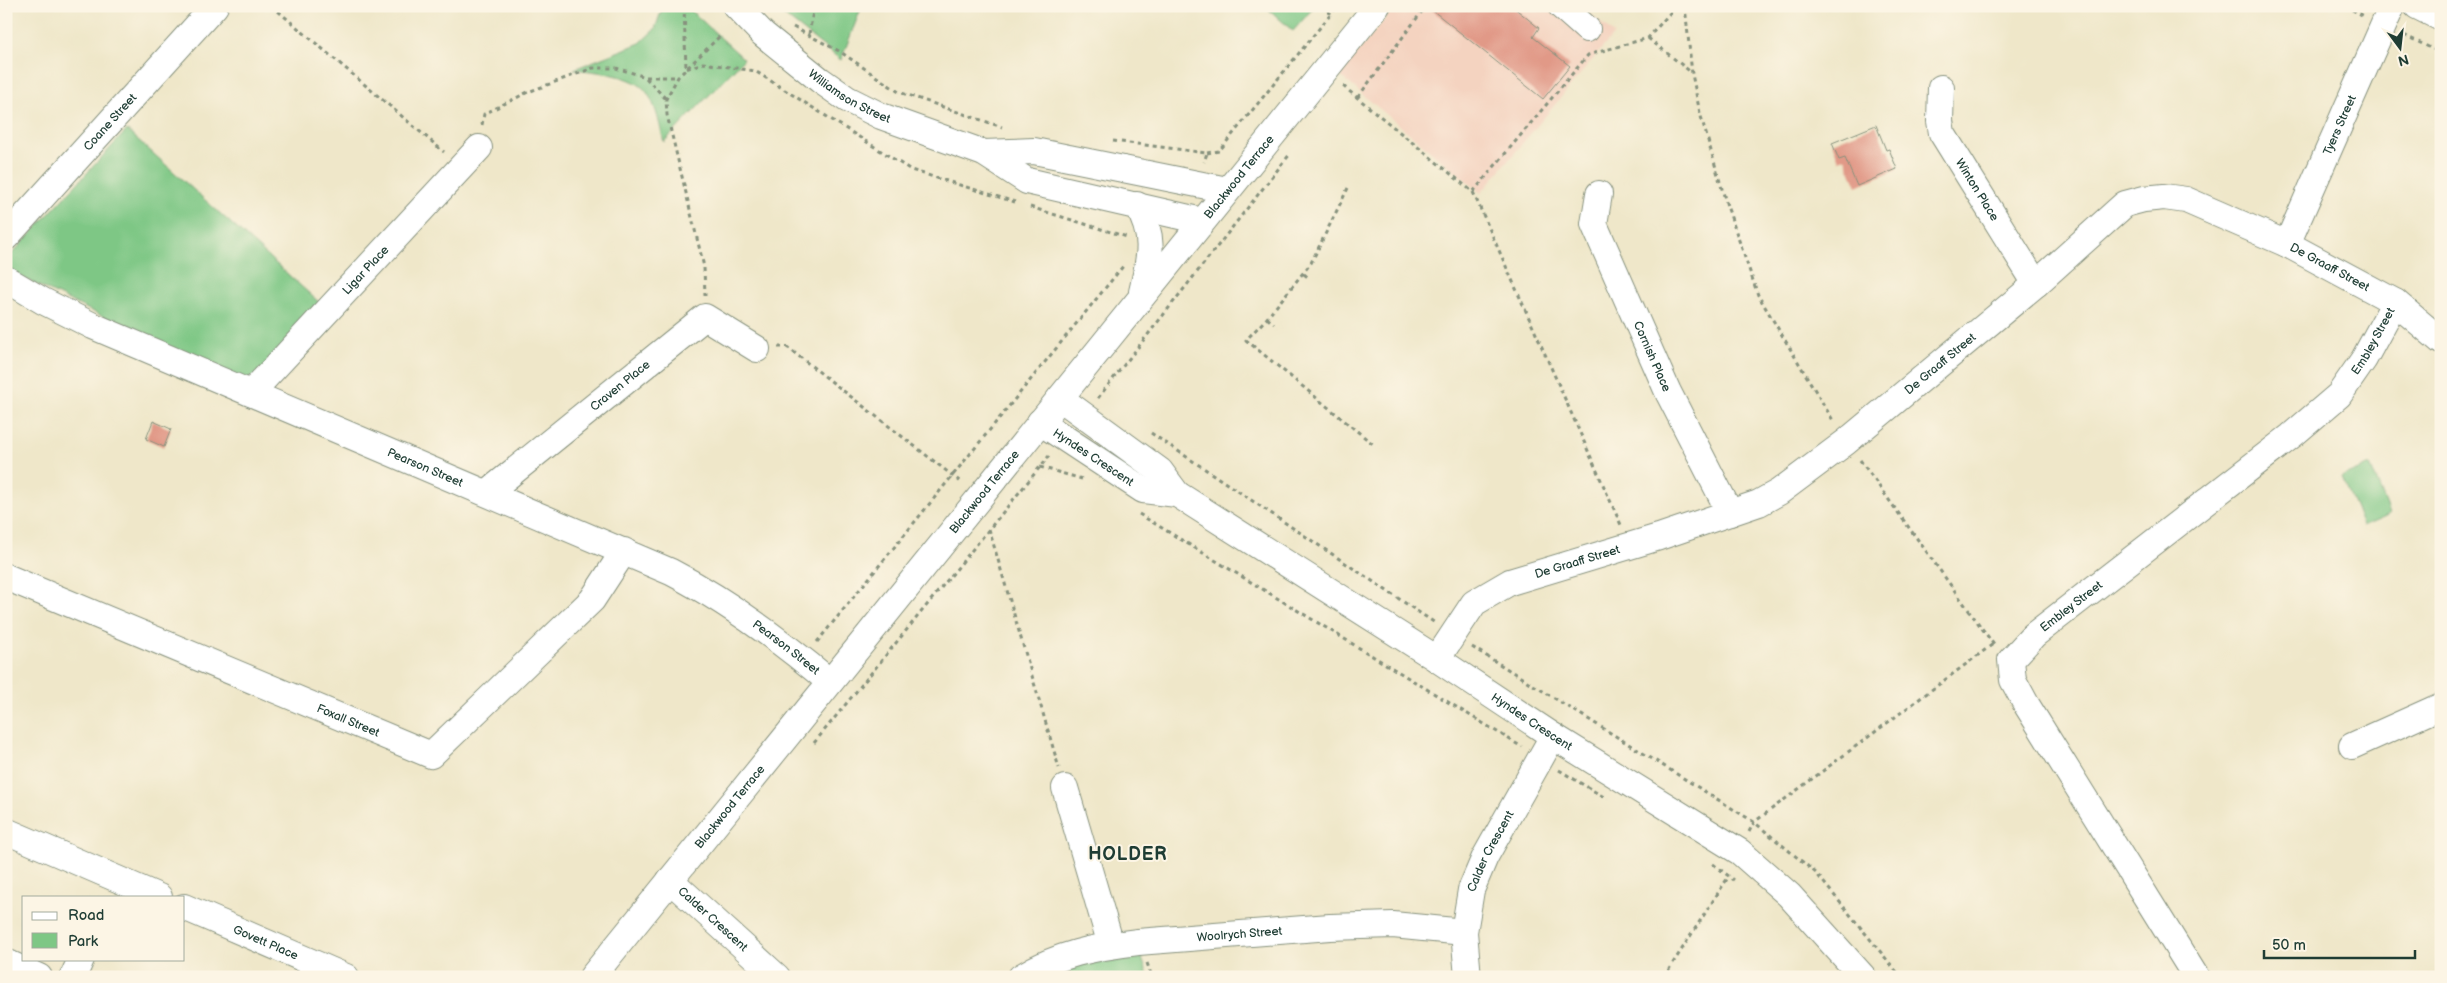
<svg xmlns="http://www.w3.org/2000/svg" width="2447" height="983" viewBox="0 0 2447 983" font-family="'Balsamiq Sans',sans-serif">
  <rect width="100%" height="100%" fill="#fcf5e5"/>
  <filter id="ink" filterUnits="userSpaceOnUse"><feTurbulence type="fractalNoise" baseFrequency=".02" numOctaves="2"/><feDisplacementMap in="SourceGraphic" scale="10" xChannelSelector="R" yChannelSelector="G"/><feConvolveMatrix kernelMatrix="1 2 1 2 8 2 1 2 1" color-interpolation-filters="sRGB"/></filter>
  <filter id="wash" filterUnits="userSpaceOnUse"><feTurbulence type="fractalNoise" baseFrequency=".0096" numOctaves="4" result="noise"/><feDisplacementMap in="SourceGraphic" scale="20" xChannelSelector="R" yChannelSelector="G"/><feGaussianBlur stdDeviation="1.12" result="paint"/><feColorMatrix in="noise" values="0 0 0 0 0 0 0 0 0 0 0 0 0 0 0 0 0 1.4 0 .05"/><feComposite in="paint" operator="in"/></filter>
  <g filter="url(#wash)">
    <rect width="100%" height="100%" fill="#efe7c9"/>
    <path fill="#f4d3c0" d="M 1396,6 L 1581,6 L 1614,34 L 1481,193 L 1339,75 Z"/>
    <path fill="#7ec785" stroke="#4e825c" d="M 663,6 L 686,6 L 744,59 L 664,142 C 660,127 657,108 648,94 C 636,74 595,72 574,69 L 640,43 L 655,29 Z
      M 772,6 L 862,6 L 841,60 Z
      M 1265,6 L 1315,6 L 1293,31 Z
      M 127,130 L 321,304 L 250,387 L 6,270 L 6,260 Z
      M 2370,465 L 2390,514 L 2363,526 L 2342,477 Z
      M 1135,940 L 1149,977 L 1012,977 Z"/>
    <g id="blocks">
      <path fill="#e19987" d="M 1427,6 L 1512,6 L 1539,28 L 1533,37 L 1570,66 L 1543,99 Z
        M 1876,125 L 1886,150 L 1889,149 L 1897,169 L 1857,186 L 1845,158 L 1839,160 L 1832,143 Z
        M 153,421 L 171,429 L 164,447 L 146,439 Z"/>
    </g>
  </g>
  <g filter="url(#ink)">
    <use href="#blocks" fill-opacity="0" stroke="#87927e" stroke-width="1"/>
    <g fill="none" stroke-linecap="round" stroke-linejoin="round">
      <g stroke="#87927e" stroke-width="28">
        <g id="minor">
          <path id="s1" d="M 736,6 L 763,34 L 820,80 L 847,99 L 881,116 L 984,153 L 1027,181 L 1202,221"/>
          <path d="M 1561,6 L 1587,29"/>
          <path d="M 2417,6 L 2441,18"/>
          <path id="s2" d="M 1941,88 L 1940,121 L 1942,133 L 2036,284"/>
          <path d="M 984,153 L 1034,151 L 1227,190"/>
          <path id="s3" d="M 1599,194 L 1594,224 L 1668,392 L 1730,513"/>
          <path d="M 1137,205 C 1156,238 1150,257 1142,292"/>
          <path id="s4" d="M 6,237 L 215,6"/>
          <path id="s5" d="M 2287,244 L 2392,6"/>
          <path id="s6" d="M 6,279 L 43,301 L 93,326 L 671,572 C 729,602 780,640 830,682"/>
          <path id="s7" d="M 251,393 L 479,148"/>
          <path id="s8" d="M 1060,398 L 1160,471 L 1177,494 L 1437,659 L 1553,736 L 1740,852 L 1789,895 L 1863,977"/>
          <path id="s9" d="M 1040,422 L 1143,490 L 1177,494"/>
          <path id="s10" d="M 487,493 L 705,317 L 757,349"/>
          <path id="s11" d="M 6,577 L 431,755 L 592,600 L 624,551"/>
          <path id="s12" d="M 1437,659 L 1474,603 L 1510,582 L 1659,537 L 1759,503 L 1779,492 L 1846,442 L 2036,284 L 2125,204 L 2144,199 L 2164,197 L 2186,200 L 2287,244 L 2395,302 L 2441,341"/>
          <path d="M 2352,746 L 2441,706"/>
          <path d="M 1065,788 L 1111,945"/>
          <path d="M 6,831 L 159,897"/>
          <path id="s13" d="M 670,880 L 777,977"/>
          <path id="s14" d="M 184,907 L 346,977"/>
          <path d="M 6,962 L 39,977"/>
          <path d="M 73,977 L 81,959"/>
          <path id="s15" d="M 592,977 L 1377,6"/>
          <path id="s16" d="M 1021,977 C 1057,954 1096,947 1138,942 L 1330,927 L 1393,925 L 1464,932"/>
          <path id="s17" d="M 1468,977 L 1464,932 L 1471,890 L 1485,857 L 1553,736"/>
          <path id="s18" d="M 2196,977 L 2026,704 L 2013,680 L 2011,660 L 2034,635 L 2291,436 L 2339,395 L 2364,359 L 2395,302"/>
        </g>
      </g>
      <path stroke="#87927e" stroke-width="3" stroke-dasharray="4 4" stroke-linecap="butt" d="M 272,6 L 444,152
        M 684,6 L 686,69 L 703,63 L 755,71 L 911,170 L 1015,202
        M 1322,6 L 1331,14 L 1337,6
        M 1685,6 L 1692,74 L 1700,113 L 1727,206 L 1758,295 L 1834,422
        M 2345,6 L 2364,16
        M 793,27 L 839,51 L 899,92 L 1002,127
        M 809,34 L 814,6
        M 2404,35 L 2441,53
        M 1648,38 L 1692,73
        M 646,78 L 666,99
        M 1343,86 L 1473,192 L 1588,55 L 1648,38 L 1676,6
        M 1358,97 L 1426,6
        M 482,125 L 484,114 L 528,92 L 593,68 L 616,68 L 646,77 L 678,77
        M 1113,141 L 1207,153 L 1204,162
        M 1207,153 L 1219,151 L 1331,14
        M 1348,188 L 1311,263 L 1267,318 L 1246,340 L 1374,445
        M 1473,192 L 1621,525
        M 1030,207 L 1127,237
        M 1304,274 L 1310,279
        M 705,296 L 704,267 L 667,115 L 666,99 L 678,77 L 721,35
        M 1267,318 L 1274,324
        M 778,347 L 787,347 L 962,483
        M 1098,398 L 1290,154
        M 1151,433 L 1435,623
        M 1860,460 L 1994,645
        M 1040,467 L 1082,479
        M 1139,514 L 1522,747
        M 989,529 L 1059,768
        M 817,642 L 1124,265
        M 1472,647 L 1754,822 L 1816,873 L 1901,977
        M 814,743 L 1049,456
        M 1559,770 L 1607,799
        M 1749,832 L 1754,822 L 1761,817 L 1993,644
        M 1713,864 L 1734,880
        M 1147,963 L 1152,977
        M 1664,977 L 1729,876"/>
      <use href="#minor" stroke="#fff" stroke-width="26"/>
    </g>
  </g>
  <g text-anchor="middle" stroke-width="4" stroke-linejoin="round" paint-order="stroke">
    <g font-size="12" fill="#1f3d34" stroke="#fcf5e5">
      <text dy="4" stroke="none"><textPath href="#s1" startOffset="146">Williamson Street</textPath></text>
      <text dy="4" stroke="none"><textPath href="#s4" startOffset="155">Coane Street</textPath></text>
      <text dy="4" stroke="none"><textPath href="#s5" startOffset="130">Tyers Street</textPath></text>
      <text dy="4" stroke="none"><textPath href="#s15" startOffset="1029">Blackwood Terrace</textPath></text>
      <text dy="4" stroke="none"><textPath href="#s2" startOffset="112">Winton Place</textPath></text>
      <text dy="4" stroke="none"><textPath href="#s12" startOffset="1064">De Graaff Street</textPath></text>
      <text dy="4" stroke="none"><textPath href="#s7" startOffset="168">Ligar Place</textPath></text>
      <text dy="4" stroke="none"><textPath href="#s18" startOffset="855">Embley Street</textPath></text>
      <text dy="4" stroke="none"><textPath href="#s3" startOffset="175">Cornish Place</textPath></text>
      <text dy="4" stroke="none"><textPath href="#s12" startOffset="599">De Graaff Street</textPath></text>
      <text dy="4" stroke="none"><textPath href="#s10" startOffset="171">Craven Place</textPath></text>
      <text dy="4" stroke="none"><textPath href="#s9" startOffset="64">Hyndes Crescent</textPath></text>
      <text dy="4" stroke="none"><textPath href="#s6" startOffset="460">Pearson Street</textPath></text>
      <text dy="4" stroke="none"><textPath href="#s15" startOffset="624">Blackwood Terrace</textPath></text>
      <text dy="4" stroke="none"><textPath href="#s12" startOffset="179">De Graaff Street</textPath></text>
      <text dy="4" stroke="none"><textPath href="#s18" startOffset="450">Embley Street</textPath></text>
      <text dy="4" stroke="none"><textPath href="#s6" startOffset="865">Pearson Street</textPath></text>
      <text dy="4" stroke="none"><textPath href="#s11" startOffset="371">Foxall Street</textPath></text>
      <text dy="4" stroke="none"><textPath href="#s8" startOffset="574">Hyndes Crescent</textPath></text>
      <text dy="4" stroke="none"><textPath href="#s15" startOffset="219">Blackwood Terrace</textPath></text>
      <text dy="4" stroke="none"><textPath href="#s17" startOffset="131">Calder Crescent</textPath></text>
      <text dy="4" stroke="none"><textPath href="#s13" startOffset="58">Calder Crescent</textPath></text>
      <text dy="4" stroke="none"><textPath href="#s16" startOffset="225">Woolrych Street</textPath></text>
      <text dy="4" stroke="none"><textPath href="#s14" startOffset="89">Govett Place</textPath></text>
    </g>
    <g font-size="18" font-weight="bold" letter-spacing="1" fill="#1f3d34" stroke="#fcf5e5">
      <text x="1128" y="860">HOLDER</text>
    </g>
  </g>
  <rect width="2447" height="983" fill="none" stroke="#fcf5e5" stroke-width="25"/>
  <rect x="22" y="896" width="162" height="65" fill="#fcf5e5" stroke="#a4ab9e"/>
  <rect x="32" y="912" width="25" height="8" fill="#ffffff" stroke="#a4ab9e"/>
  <text x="68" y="920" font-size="15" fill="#1f3d34">Road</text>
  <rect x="32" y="933" width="25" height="15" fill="#7ec785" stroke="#a4ab9e"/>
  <text x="68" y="946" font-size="15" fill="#1f3d34">Park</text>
  <g transform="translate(2400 48) rotate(165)" stroke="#fcf5e5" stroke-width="4" paint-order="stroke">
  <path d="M0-4L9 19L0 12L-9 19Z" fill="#1f3d34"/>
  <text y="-8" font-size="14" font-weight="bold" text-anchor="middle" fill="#1f3d34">N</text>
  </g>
  <path d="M2264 950v8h151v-8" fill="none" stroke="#1f3d34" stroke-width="2.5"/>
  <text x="2272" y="950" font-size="15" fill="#1f3d34" stroke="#fcf5e5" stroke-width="4" paint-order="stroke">50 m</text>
</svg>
